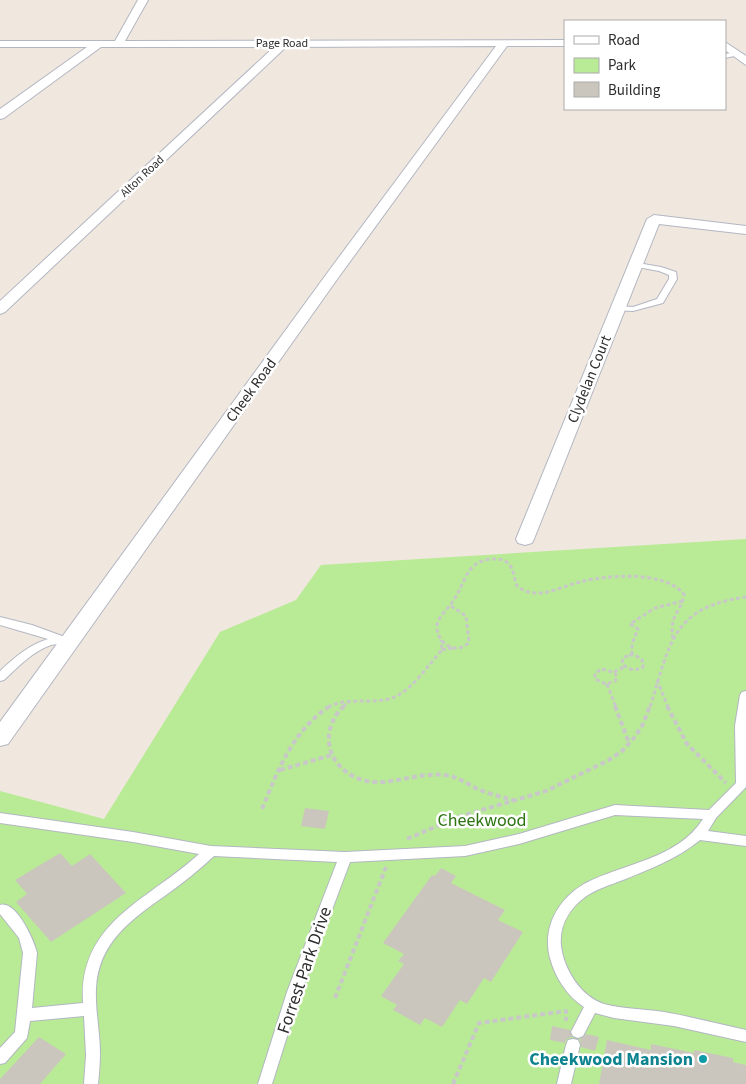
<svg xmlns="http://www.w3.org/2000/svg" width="746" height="1084" viewBox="0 0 746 1084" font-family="'Source Sans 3',sans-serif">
  <rect width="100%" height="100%" fill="#f0e7df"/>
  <path fill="#b9eb96" d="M 746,539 L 746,1084 L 0,1084 L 0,791 L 104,819 L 220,632 L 296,600 L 321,565 Z"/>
  <path fill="#cbc6bd" d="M 305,808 L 329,811 L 325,829 L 301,826 Z
    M 60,853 L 72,866 L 90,854 L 126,893 L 51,942 L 16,902 L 27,894 L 15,880 Z
    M 441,868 L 456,876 L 451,883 L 505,910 L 498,920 L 523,932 L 491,982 L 484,978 L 467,1004 L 460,1000 L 442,1027 L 425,1018 L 420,1025 L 393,1010 L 397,1005 L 381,996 L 404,964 L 398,961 L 404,954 L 383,943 L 432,875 L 435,876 Z
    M 552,1026 L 570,1030 L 572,1037 L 566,1039 L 565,1043 L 550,1040 Z
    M 586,1034 L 599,1037 L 595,1051 L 581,1047 L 580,1039 Z
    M 39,1037 L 66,1054 L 40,1084 L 0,1084 L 0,1079 Z
    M 607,1040 L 651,1050 L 651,1044 L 694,1053 L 694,1050 L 733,1058 L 733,1062 L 746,1065 L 746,1084 L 599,1084 Z"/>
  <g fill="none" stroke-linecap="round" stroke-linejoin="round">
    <g stroke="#b3b7c2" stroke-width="2">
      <path id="service" d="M 737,52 L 739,53 L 739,55 L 725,58 L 725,54 Z
        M 632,262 L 661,267 L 676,272 L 677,279 L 663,303 L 633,311 L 615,310 L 614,308 L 618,306 L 633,307 L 657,299 L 669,279 L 669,275 L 659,271 L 632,266 Z
        M 0,617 L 32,625 L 62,636 L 75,637 L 76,640 L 75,643 C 67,645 59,643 51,645 C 33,651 18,667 4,680 L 0,681 L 0,671 C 15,657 29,645 48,639 L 0,625 Z
        M 746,691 L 746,787 L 716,818 L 708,831 L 746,836 L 746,846 L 700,840 C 677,859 650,869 623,880 C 610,885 596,889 585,897 C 569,909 559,926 561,946 C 564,969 580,996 604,1004 C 623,1009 645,1009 664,1012 C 692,1017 719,1024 746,1030 L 746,1042 L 674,1026 L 614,1018 L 595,1013 L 583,1036 L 578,1038 L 573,1036 L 571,1032 L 584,1007 C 567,996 555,977 550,958 C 542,928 558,899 584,884 C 623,863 677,860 703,819 L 615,815 L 519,844 L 465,856 L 350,862 L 301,992 L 272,1084 L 258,1084 L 287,992 L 337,862 L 214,856 C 199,870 183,883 166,895 C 132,919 98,942 96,989 C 95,1010 100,1032 100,1053 C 100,1064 99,1074 98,1084 L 84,1084 L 86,1055 L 84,1016 L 30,1021 L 27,1038 L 5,1063 L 0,1064 L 0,1048 L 15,1032 L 23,953 L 19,938 L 0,914 L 0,905 C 16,900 34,940 37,953 L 32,1008 L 83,1003 C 78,922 149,900 199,854 L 133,842 L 0,823 L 0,813 L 133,832 L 211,846 L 345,852 L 465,846 L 519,834 L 615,805 L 709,810 L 736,783 L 735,726 L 740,695 L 742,692 Z
        M 573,1039 L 578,1040 L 580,1045 L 571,1084 L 557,1084 L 566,1045 L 568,1040 Z"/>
    </g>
    <g stroke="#b3b7c2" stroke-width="2">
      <path id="minor" d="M 138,0 L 148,0 L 125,41 L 565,40 L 565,46 L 507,46 L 338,278 L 8,744 L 0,746 L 0,722 L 328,272 L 496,46 L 286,47 L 5,312 L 0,314 L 0,301 L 274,47 L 101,47 L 4,118 L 0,119 L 0,109 L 87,47 L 0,47 L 0,41 L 115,41 Z
        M 725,42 L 746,56 L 746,65 L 725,50 Z
        M 654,215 L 746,226 L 746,234 L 659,224 L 534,539 L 532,543 L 525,545 L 518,543 L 516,539 L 647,219 Z"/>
    </g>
    <path stroke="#c8c8c8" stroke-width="3" stroke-dasharray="4 2.5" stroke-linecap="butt" d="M 451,606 L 466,616 L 469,642 C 458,656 437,644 437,627 C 437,616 450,608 455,598 C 466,580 467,561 492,559 C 498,559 505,559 509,564 C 514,570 514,579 517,586 C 538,602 558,587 580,582 C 608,575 663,570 684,594 C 681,615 669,612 673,639
      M 442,650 L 454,648
      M 629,655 C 636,655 641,657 644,664 L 642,668 C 634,671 628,670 622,663 L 623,658 Z
      M 632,655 L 632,644 L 638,629 L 630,624 L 655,608 L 683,601
      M 602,669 L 615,673 L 617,677 L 615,681 L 606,684 L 595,679 L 595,673 Z
      M 614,672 L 624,667
      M 657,680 L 668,707
      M 607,684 L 616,707
      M 328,707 C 348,697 368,704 389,699 C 411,693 427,666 442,650 L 441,640
      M 343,707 L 350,701
      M 650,707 C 670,645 671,607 746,597"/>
    <path stroke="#c8c8c8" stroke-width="4" stroke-dasharray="5 3" stroke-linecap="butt" d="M 344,706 C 333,716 326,732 330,748 C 332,757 337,764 344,770 C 375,796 410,771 444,775 C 458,776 468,785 480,790 C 490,794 502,797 513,800
      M 615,706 L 629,743
      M 667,706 L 687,744 L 726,783
      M 280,770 L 332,755
      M 262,809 C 278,770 293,730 330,706
      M 407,839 L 458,817 L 546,791 L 609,760 L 622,751 L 634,738 L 643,724 L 650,706
      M 335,998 L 386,867
      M 453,1084 L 479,1023 L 566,1011 L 566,1021"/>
    <use href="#service" fill="#fff" fill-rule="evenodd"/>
    <use href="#minor" fill="#fff" fill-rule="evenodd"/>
  </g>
  <circle fill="#0f9aa8" stroke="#fff" stroke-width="2" cx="703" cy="1059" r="5"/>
  <g text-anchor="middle" stroke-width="5" stroke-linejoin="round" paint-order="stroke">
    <g font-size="12" fill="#2d2d2d" stroke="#fff">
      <text x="282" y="47">Page Road</text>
      <text transform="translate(142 176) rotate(-43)" y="4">Alton Road</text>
    </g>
    <g font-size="15" fill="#2d2d2d" stroke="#fff">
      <text transform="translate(589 379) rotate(-68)" y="5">Clydelan Court</text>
      <text transform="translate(251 390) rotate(-54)" y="5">Cheek Road</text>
    </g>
    <g font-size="18" fill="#2e7513" stroke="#fff">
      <text x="482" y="826">Cheekwood</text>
    </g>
    <g font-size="18" fill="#2d2d2d" stroke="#fff">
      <text transform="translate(304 970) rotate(-71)" y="6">Forrest Park Drive</text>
    </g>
    <g font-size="18" font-weight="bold" fill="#0d838f" stroke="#fff" text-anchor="end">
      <text x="693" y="1065">Cheekwood Mansion</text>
    </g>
  </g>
  <rect x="564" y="20" width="162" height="90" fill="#ffffff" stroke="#ababab"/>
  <rect x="574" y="36" width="25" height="8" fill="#ffffff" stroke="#ababab"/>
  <text x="608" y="45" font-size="15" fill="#2d2d2d">Road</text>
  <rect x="574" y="58" width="25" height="15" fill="#b9eb96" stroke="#ababab"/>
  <text x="608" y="70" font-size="15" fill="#2d2d2d">Park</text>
  <rect x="574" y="82" width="25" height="15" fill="#cbc6bd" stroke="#ababab"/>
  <text x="608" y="95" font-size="15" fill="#2d2d2d">Building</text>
</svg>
